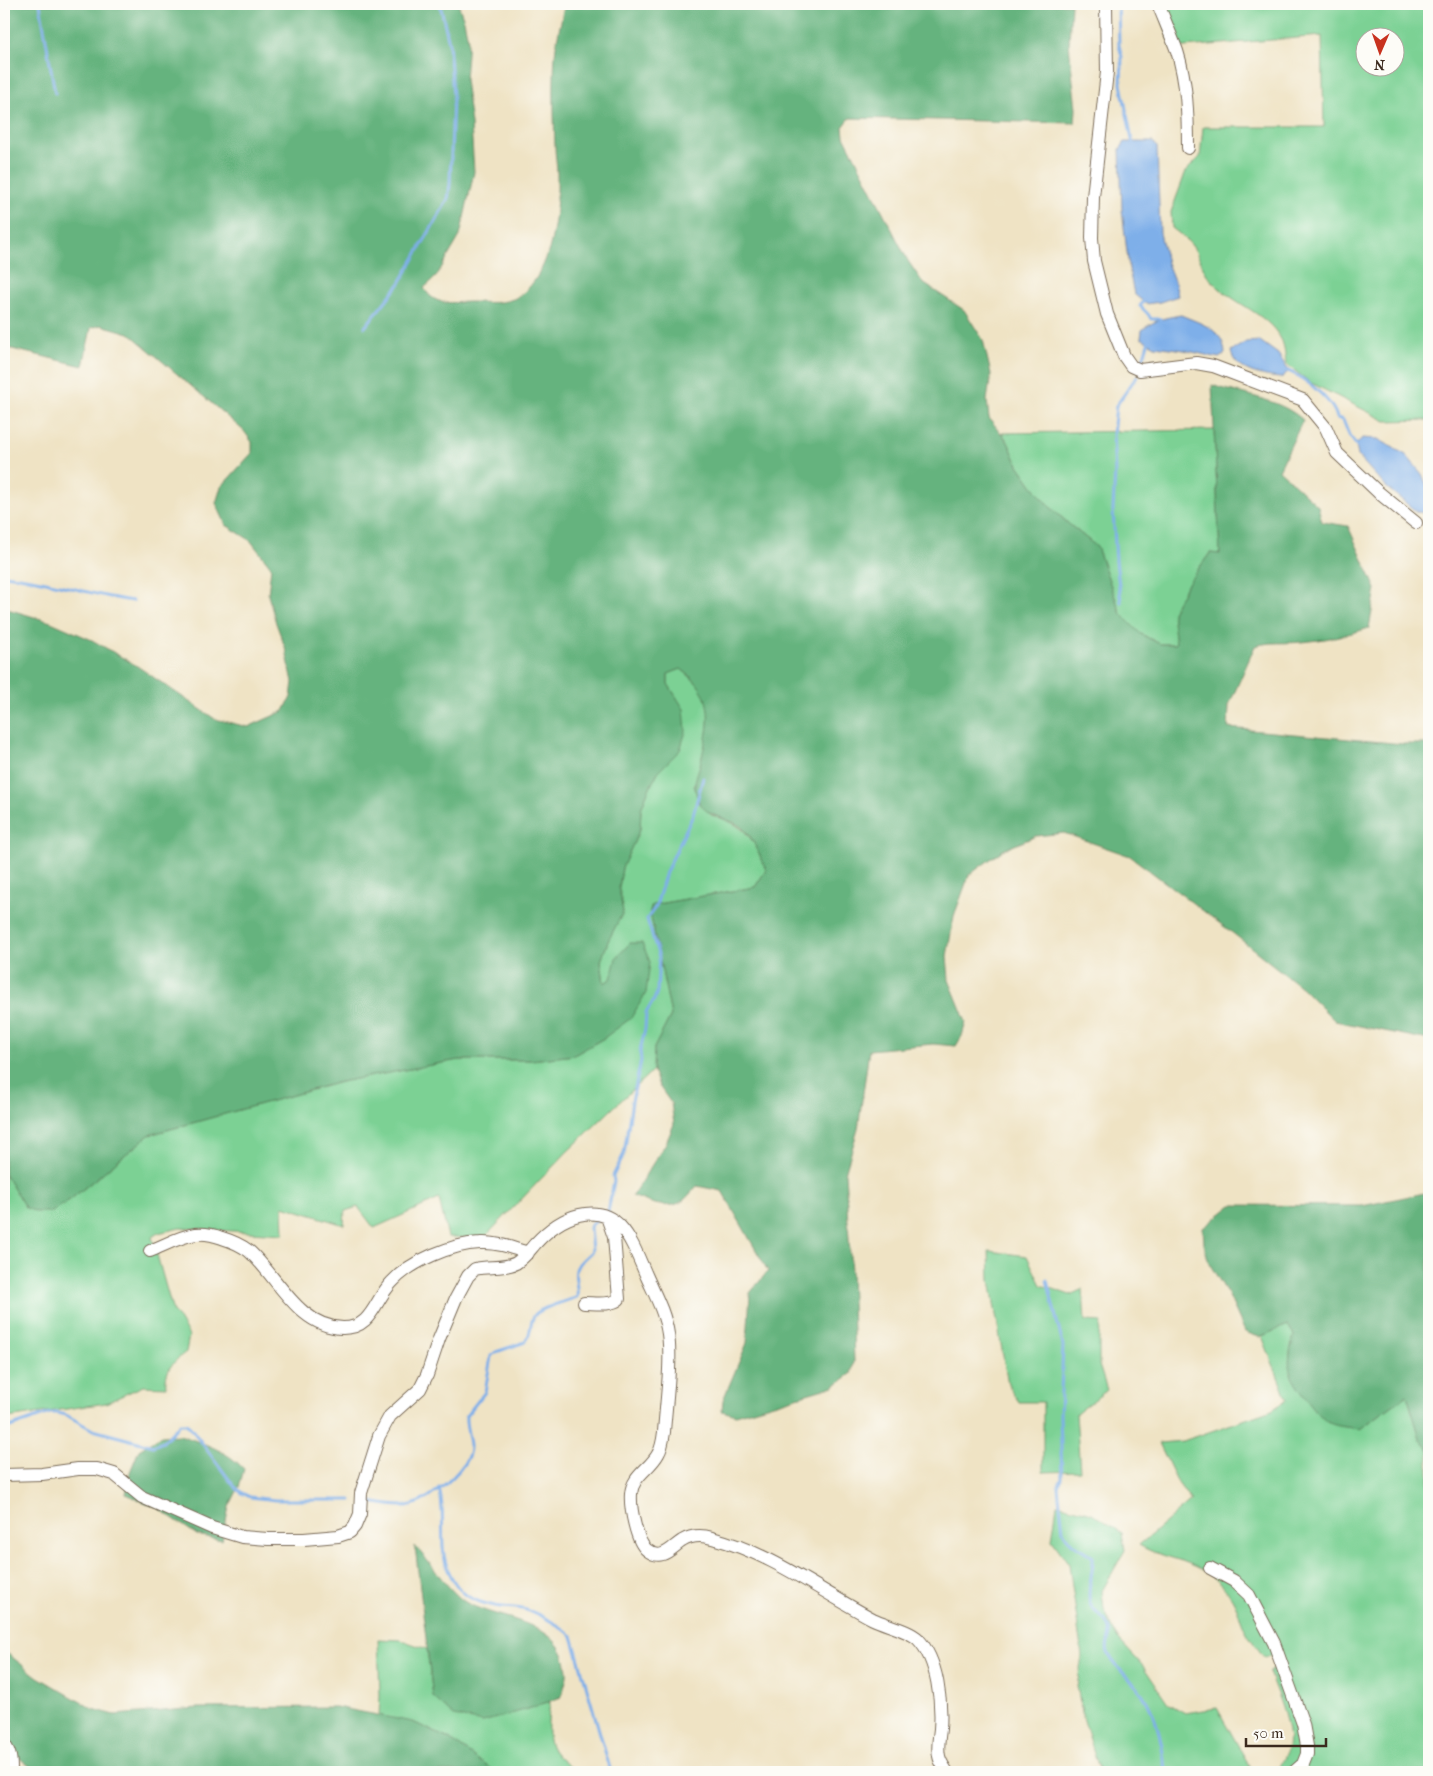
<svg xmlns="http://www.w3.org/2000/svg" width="1433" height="1776" viewBox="0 0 1433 1776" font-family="'IM FELL French Canon',serif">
  <rect width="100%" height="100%" fill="#fdfcf7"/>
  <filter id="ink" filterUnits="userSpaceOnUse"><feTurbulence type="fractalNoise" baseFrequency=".02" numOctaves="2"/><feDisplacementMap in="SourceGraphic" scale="10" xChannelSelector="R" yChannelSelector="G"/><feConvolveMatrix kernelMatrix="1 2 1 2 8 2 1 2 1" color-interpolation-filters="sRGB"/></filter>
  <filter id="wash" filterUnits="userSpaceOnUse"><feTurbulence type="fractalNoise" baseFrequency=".0096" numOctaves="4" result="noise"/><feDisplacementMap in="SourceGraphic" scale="20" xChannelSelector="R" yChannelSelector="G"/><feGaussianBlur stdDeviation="1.12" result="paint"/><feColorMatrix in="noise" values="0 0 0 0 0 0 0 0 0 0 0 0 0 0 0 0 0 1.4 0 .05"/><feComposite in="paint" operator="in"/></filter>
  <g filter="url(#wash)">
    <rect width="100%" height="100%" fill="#efe3c4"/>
    <path fill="#7cd194" stroke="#5c7e59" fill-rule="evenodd" d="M 1158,4 L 1429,4 L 1429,420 L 1386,421 L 1311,383 L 1286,364 C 1285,357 1285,348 1282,341 C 1267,310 1224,302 1206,273 C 1202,267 1200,259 1196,252 C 1191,242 1181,235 1172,228 L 1171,212 L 1186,171 L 1200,157 L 1203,127 L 1324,127 L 1322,36 L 1172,48 ZM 1366,38 L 1396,38 L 1396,68 L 1366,68 Z
      M 1214,430 L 1220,554 L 1210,553 L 1186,586 L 1172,612 L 1176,644 L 1160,644 L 1141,634 L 1121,614 L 1097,547 L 1070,525 L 1049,506 L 1032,485 L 1018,465 L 1008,442 L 1002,433 Z
      M 681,669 C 691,677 704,688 707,701 C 713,726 701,761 694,786 L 711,815 C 746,825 753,837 766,870 L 755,887 L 652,905 L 650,912 L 671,1015 L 654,1048 L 653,1070 L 567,1152 L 484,1238 L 448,1237 L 439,1199 L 374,1228 L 358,1207 L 345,1211 L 344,1225 L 283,1206 L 284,1234 L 180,1228 L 158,1233 L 152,1237 L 173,1312 L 177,1316 L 189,1336 L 186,1352 C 174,1361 164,1370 166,1387 L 143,1386 L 106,1403 L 8,1418 C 1,1380 4,1341 6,1302 L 4,1301 L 4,1173 L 25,1207 L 51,1212 L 71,1199 L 149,1135 L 340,1082 L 458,1060 L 531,1060 L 574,1055 L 604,1038 L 611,979 L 604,983 L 601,961 L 608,941 L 623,912 L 619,888 L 622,868 L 640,829 L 641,809 L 648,791 L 658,772 L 680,750 L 677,698 L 668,684 L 668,674 Z
      M 989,1251 L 1027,1256 L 1041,1285 L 1070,1295 L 1083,1289 L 1085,1321 L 1101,1322 L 1099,1337 L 1099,1365 L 1107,1390 L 1076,1414 L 1080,1471 L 1043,1472 L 1043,1402 L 1019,1402 L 1008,1385 L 990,1280 Z
      M 1288,1325 L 1294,1335 C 1291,1347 1287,1362 1291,1374 C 1294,1383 1321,1419 1329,1422 C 1339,1427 1350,1427 1360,1429 L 1407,1395 L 1420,1438 L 1429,1450 L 1429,1772 L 1278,1772 C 1279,1763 1286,1756 1288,1747 C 1292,1726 1276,1693 1269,1672 L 1278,1664 L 1273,1655 L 1265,1658 C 1258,1649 1250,1639 1245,1629 C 1241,1621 1239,1612 1235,1604 C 1227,1588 1213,1574 1197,1567 C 1178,1558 1155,1555 1139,1545 L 1191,1501 L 1178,1483 L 1159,1443 L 1183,1441 L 1272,1410 L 1287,1400 L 1262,1336 Z
      M 1057,1504 L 1092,1513 L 1122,1533 L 1125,1550 L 1102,1591 L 1104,1609 L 1117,1638 L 1143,1666 L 1168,1703 L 1185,1713 L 1217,1708 L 1253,1772 L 1100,1772 L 1083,1717 L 1077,1687 L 1082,1656 L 1069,1564 L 1052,1540 Z
      M 378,1639 L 401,1640 L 427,1649 L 433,1697 L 528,1709 L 550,1701 C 549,1715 545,1733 551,1746 C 555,1756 568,1765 577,1772 L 495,1772 L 449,1739 L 413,1722 L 379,1717 L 380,1695 Z"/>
    <path fill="#65b37e" stroke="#506e4e" d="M 4,4 L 458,4 L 464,20 L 468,40 L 465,80 L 471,124 L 474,172 L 460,236 L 436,277 L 424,288 C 435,307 451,302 471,302 C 485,302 506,305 519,296 C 554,272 558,211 557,173 C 557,164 555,155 555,147 C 554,117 553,85 555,55 C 556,40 561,25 563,10 L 567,4 L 1071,4 L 1069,44 L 1076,109 L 1075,123 L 850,118 L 843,127 L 844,136 L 908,261 L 923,283 L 964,310 L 983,340 L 991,374 L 987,400 L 989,418 L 1008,442 L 1018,465 L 1032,485 L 1049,506 L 1070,525 L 1097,547 L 1121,614 L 1141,634 L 1160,644 L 1176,644 L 1172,612 L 1186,586 L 1210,553 L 1220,554 L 1212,385 C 1241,395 1279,398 1303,420 L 1279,470 L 1318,506 L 1322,522 L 1348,526 L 1376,589 L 1369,628 C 1347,635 1325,640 1301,642 C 1285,644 1270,641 1255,646 L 1229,705 L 1228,728 L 1404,744 L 1429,744 L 1429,1040 L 1335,1021 L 1302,988 L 1234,934 L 1130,856 L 1064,833 L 1036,836 L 1003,850 L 969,875 L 954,916 L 947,956 L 949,980 L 966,1022 L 962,1036 L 956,1046 L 933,1044 L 869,1050 L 858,1129 L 845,1173 L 851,1272 L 854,1362 L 851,1374 L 834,1386 L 736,1415 L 722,1411 L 723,1400 L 747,1343 L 750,1293 L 768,1271 L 722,1191 L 697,1186 C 692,1191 686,1200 679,1203 C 664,1210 646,1201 632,1196 L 666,1143 L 674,1124 L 671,1103 L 659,1086 L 653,1070 L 654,1048 L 671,1015 L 650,912 L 652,905 L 755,887 L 766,870 C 760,856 754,837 741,827 C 721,813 700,820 695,788 C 694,781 698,772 700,765 C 709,726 719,696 681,669 L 668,674 L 668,684 L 684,709 L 686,731 L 680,750 L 658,772 L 648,791 L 641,809 L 640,829 L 622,868 L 619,888 L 623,912 L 608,941 L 601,961 L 604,983 L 611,979 L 616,958 L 630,943 L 642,943 L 650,962 L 646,993 L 631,1018 L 604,1038 L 574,1055 L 531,1060 L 458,1060 L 340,1082 L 149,1135 L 71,1199 L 51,1212 L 35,1212 L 25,1207 L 4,1173 L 4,608 L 51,622 L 92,640 L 137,666 L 215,719 L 248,727 L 284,711 L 291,697 L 293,682 L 286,650 L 276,623 L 268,595 L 271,567 L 250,540 L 226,525 L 216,503 L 221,487 L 252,453 L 252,442 L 244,431 L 129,333 L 101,325 L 91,328 L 83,366 L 4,347 Z
      M 1429,1192 L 1429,1450 L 1420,1438 L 1407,1395 L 1360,1429 C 1349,1427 1334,1427 1326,1421 C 1317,1414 1294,1384 1291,1374 C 1287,1362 1291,1347 1294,1335 L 1288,1325 L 1259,1337 L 1245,1332 L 1229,1296 L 1209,1263 L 1204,1244 L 1203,1228 L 1232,1205 L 1362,1206 Z
      M 180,1435 C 205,1444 226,1450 244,1469 L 239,1487 L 229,1507 L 222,1540 L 197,1535 L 158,1508 L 126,1494 L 130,1472 L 139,1450 L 161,1436 Z
      M 415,1546 C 429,1561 451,1594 467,1603 C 502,1622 563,1619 567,1671 C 568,1679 563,1689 561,1697 L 528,1709 L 483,1722 L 454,1716 L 433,1697 Z
      M 4,1651 L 38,1677 L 93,1709 L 115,1715 L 198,1708 L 336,1707 L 413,1722 L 449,1739 L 495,1772 L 37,1772 L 4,1746 Z"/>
    <path fill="#7eafe9" stroke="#5c6c84" d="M 1125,142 L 1153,142 L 1157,147 L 1160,233 L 1167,263 L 1175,283 L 1178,296 L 1160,302 L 1146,304 L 1134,294 L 1129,269 L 1122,210 L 1120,149 Z
      M 1181,315 C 1202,324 1224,329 1225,354 L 1219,358 L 1184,350 L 1155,346 L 1141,338 L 1142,330 C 1156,319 1164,318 1181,315 Z
      M 1260,341 L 1278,354 L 1289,371 L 1281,378 C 1265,377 1233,371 1231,351 L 1246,342 Z
      M 1362,438 L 1378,439 L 1406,455 L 1422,474 L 1429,491 L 1429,511 L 1426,513 L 1417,512 L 1386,487 L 1358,456 L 1356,445 Z"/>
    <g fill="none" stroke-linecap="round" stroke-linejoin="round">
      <path stroke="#7eafe9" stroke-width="3" d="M 40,4 L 55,93
        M 1118,4 L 1119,45 L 1122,57 L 1121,84 L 1133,145
        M 1143,298 L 1144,301 L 1140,306 L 1148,314 L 1151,319 L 1160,319
        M 365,327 L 400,283 L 448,199 L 450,184 L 453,96 L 449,43 L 440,4
        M 1141,366 L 1149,340
        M 1285,370 C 1302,375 1333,400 1337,418 L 1343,420 L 1349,435 L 1357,446
        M 1424,510 L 1429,518
        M 4,575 C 48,579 89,595 133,601
        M 1121,602 L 1116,561 L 1113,510 L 1115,471 L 1113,435 L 1116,406 L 1137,376
        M 608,1212 L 614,1181 L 613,1176 L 624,1154 L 632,1101 L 641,1061 L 640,1051 L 645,1029 L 646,1013 L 654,1000 L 657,992 L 659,957 L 647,919 L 656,906 L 666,872 L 693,815 L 703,778
        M 1047,1280 L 1063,1346 L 1060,1415 L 1062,1478 L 1058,1486 L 1063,1531 C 1068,1543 1083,1549 1093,1557 C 1094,1572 1086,1590 1090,1603 C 1093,1614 1107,1617 1110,1629 C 1111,1639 1104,1646 1109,1655 C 1116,1668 1127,1676 1137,1687 C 1157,1711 1163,1742 1165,1772
        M 4,1429 L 50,1413 L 58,1413 L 66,1415 L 93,1430 L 153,1446 L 163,1442 L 180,1424 L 186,1424 L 190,1427 L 234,1486 L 242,1493 L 250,1497 L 275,1500 L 351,1500
        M 439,1488 C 447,1515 437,1546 449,1572 C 459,1595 472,1601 495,1606 C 504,1608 513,1607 522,1609 C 535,1611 563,1627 572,1636 L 611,1772
        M 370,1502 C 382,1504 400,1508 412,1505 C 431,1499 470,1468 470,1447 C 470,1437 465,1427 466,1416 L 485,1392 L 491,1356 L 496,1352 L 525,1342 C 532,1335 529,1324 534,1316 C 540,1307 566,1302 577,1297 C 579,1287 572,1274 578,1265 C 582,1260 588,1255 592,1251 L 590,1228 L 591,1225 L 599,1219"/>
    </g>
  </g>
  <g filter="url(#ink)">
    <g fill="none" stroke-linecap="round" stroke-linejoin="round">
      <g stroke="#7a6b58" stroke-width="14">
        <path id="street" d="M 1106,4 L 1107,72 L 1093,197 L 1092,238 L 1094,261 L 1107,314 L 1124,356 L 1131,366 L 1140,370 L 1196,363 L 1213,366 L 1303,400 L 1326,428 L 1337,453 L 1378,492 L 1416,523
          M 1158,4 C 1164,19 1171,35 1177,51 C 1187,82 1188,116 1188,148
          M 150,1251 C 165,1245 180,1236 196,1234 C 205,1233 214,1235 222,1238 C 232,1241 241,1245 249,1251 C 278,1277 298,1327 343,1328 C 373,1328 374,1300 392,1282 C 411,1261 452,1244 480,1243 C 497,1242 513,1248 528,1253
          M 584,1303 C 594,1303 611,1306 619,1299 L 614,1237 L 607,1217
          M 4,1475 L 42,1474 L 78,1469 L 97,1469 L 114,1474 L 142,1497 L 212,1528 L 242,1537 L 268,1539 L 304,1539 L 338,1536 L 350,1532 L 355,1526 L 360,1514 L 361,1493 L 379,1436 L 390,1416 L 420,1389 L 427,1375 L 439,1339 L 456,1298 L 468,1276 L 475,1269 C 488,1266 504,1269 516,1263 C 524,1258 529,1251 535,1244 C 546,1232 562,1219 579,1215 C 622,1205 633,1246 647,1277 C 655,1295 665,1313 668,1334 C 672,1362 666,1403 664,1432 C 663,1440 662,1448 658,1454 C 650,1469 632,1476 631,1494 C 630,1507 636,1542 647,1550 C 662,1562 671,1548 682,1541 C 692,1535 702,1535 712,1538 C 771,1553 820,1591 873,1619 C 885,1625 909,1630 918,1639 C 938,1660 942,1702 940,1729 C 939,1738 937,1747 939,1756 C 940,1762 944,1767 947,1772
          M 1210,1568 L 1234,1581 L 1249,1595 L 1274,1643 L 1303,1724 L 1307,1746 L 1307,1754 L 1303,1764 L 1294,1772
          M 4,1744 C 11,1753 11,1761 11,1772"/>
      </g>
      <use href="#street" stroke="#fff" stroke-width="12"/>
    </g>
  </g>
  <rect width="1433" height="1776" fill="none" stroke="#fdfcf7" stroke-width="20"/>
  <g transform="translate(1380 52) rotate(182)"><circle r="24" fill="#fdfcf7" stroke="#afa8a0"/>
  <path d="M0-4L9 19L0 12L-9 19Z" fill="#c8321e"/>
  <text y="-8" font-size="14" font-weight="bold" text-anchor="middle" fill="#3b2a1e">N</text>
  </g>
  <path d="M1246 1738v8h80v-8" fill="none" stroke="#3b2a1e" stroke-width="2.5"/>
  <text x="1253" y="1738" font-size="15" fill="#3b2a1e" stroke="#fdfcf7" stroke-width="4" paint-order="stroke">50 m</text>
</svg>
